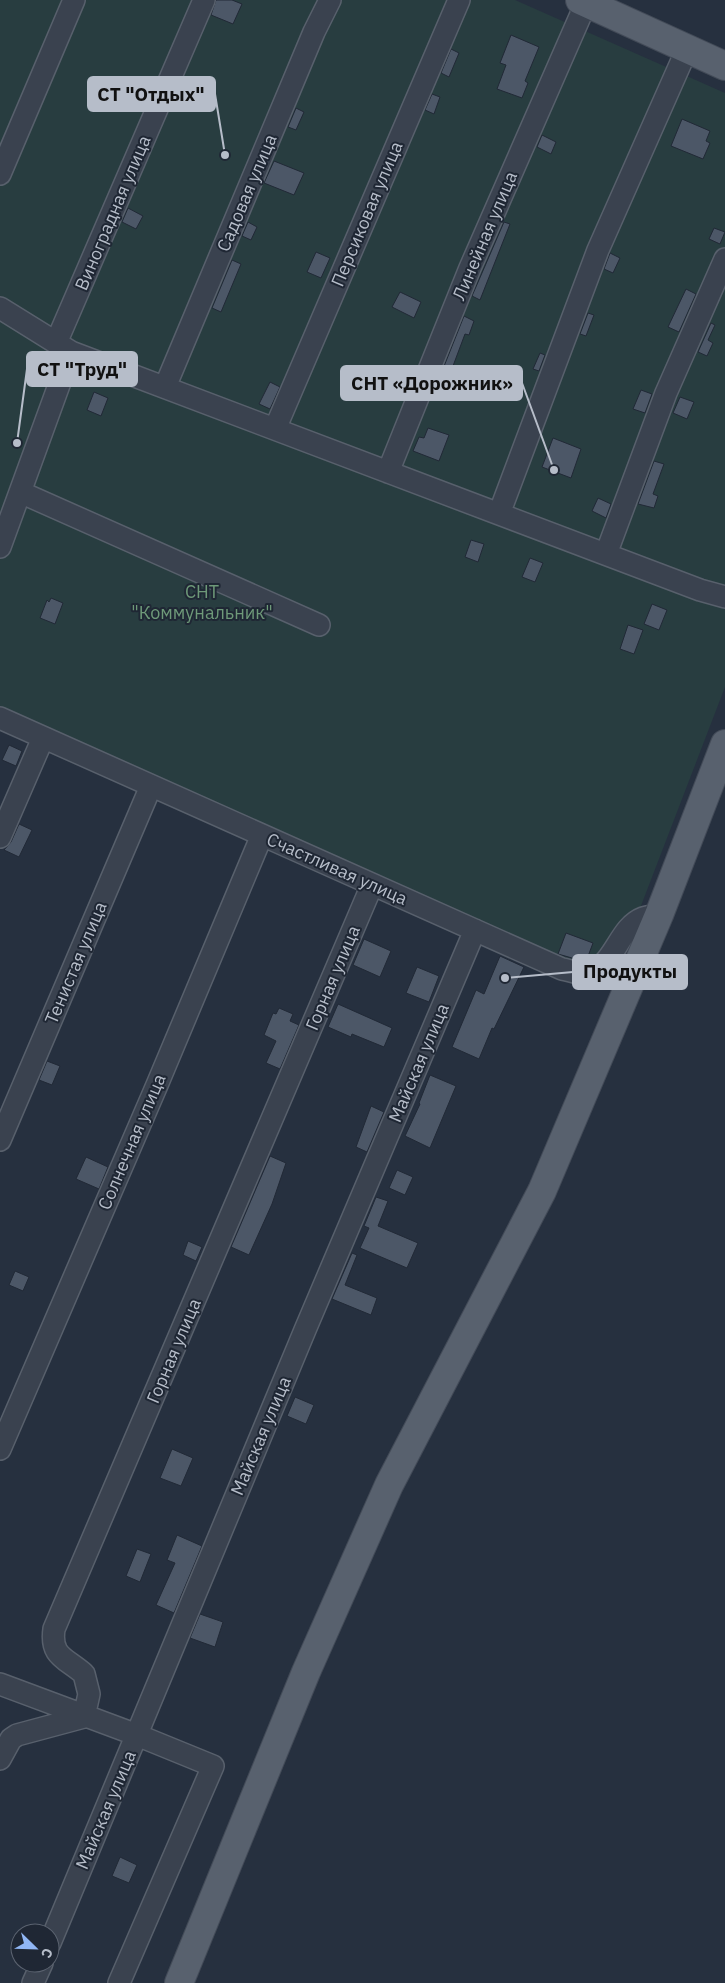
<svg xmlns="http://www.w3.org/2000/svg" width="725" height="1983" viewBox="0 0 725 1983" font-family="'IBM Plex Sans',sans-serif">
  <rect width="100%" height="100%" fill="#26303f"/>
  <path fill="#283d40" d="M 0,0 L 515,0 L 725,93 L 725,687 L 639,911 C 601,926 613,948 587,969 L 0,718 L 0,547 L 71,352 L 0,308 Z
    M 0,312 L 67,352 L 0,534 Z"/>
  <path fill="#4c5767" stroke="#212936" d="M 216,0 L 232,0 L 242,4 L 233,24 L 211,15 Z
    M 511,35 L 539,47 L 525,81 L 528,83 L 522,98 L 497,89 L 506,65 L 500,63 Z
    M 451,49 L 459,53 L 449,77 L 441,73 Z
    M 432,94 L 440,97 L 434,114 L 425,110 Z
    M 296,108 L 304,112 L 296,130 L 288,127 Z
    M 682,119 L 710,131 L 706,141 L 710,143 L 703,159 L 671,146 Z
    M 542,135 L 556,142 L 551,154 L 537,147 Z
    M 274,161 L 304,173 L 294,195 L 264,183 Z
    M 128,208 L 143,216 L 136,229 L 122,222 Z
    M 248,222 L 257,227 L 251,240 L 242,236 Z
    M 504,222 L 510,224 L 480,300 L 472,296 Z
    M 714,228 L 725,232 L 720,244 L 709,239 Z
    M 316,252 L 330,258 L 321,278 L 307,272 Z
    M 610,253 L 620,258 L 613,273 L 604,269 Z
    M 232,260 L 241,264 L 221,312 L 212,308 Z
    M 686,289 L 696,294 L 679,332 L 668,327 Z
    M 400,292 L 421,302 L 414,318 L 392,307 Z
    M 588,313 L 594,315 L 586,336 L 580,334 Z
    M 464,316 L 474,321 L 469,335 L 465,334 L 441,398 L 433,394 Z
    M 711,323 L 715,325 L 708,340 L 713,343 L 707,356 L 698,352 Z
    M 540,353 L 545,355 L 539,371 L 533,369 Z
    M 270,382 L 280,387 L 270,409 L 259,404 Z
    M 641,390 L 652,394 L 645,413 L 633,409 Z
    M 94,392 L 108,398 L 101,416 L 87,410 Z
    M 680,397 L 694,402 L 687,419 L 673,413 Z
    M 428,428 L 449,435 L 439,461 L 413,451 L 419,437 L 424,438 Z
    M 553,438 L 581,449 L 571,478 L 542,467 Z
    M 654,461 L 664,464 L 653,494 L 658,496 L 654,508 L 638,504 Z
    M 598,498 L 611,504 L 606,518 L 592,511 Z
    M 471,540 L 484,544 L 478,562 L 465,557 Z
    M 530,558 L 543,563 L 535,582 L 522,577 Z
    M 51,598 L 63,603 L 55,624 L 40,618 L 47,600 L 49,602 Z
    M 652,604 L 667,610 L 659,630 L 644,624 Z
    M 628,625 L 643,630 L 634,654 L 620,649 Z
    M 9,745 L 22,751 L 16,766 L 2,760 Z
    M 19,824 L 32,830 L 19,857 L 4,850 L 11,842 Z
    M 566,933 L 593,943 L 587,959 L 579,960 L 558,954 Z
    M 364,939 L 391,951 L 380,977 L 353,965 Z
    M 500,956 L 524,967 L 494,1029 L 492,1028 L 479,1059 L 452,1047 L 476,990 L 484,994 Z
    M 417,967 L 439,976 L 429,1002 L 406,993 Z
    M 338,1004 L 392,1028 L 384,1047 L 352,1034 L 351,1037 L 328,1027 Z
    M 279,1008 L 293,1014 L 290,1021 L 299,1025 L 280,1069 L 266,1063 L 276,1041 L 264,1035 L 273,1013 L 276,1014 Z
    M 47,1061 L 60,1066 L 52,1085 L 39,1080 Z
    M 430,1075 L 456,1086 L 430,1148 L 405,1136 L 420,1104 L 419,1103 Z
    M 371,1106 L 384,1112 L 367,1152 L 356,1147 Z
    M 270,1156 L 286,1163 L 272,1204 L 249,1255 L 231,1247 Z
    M 86,1157 L 108,1167 L 99,1189 L 76,1179 Z
    M 397,1170 L 413,1177 L 405,1195 L 389,1188 Z
    M 376,1197 L 388,1201 L 378,1226 L 418,1243 L 407,1268 L 360,1248 L 369,1228 L 364,1226 Z
    M 188,1241 L 202,1247 L 196,1261 L 183,1255 Z
    M 352,1253 L 357,1255 L 345,1285 L 377,1298 L 371,1315 L 332,1299 Z
    M 15,1271 L 29,1277 L 23,1291 L 9,1285 Z
    M 295,1397 L 314,1405 L 306,1424 L 287,1416 Z
    M 172,1449 L 193,1458 L 181,1486 L 160,1478 Z
    M 177,1535 L 202,1546 L 174,1613 L 156,1605 L 175,1563 L 167,1560 Z
    M 137,1549 L 151,1554 L 140,1582 L 126,1576 Z
    M 200,1614 L 223,1622 L 215,1647 L 190,1638 Z
    M 120,1857 L 137,1865 L 129,1883 L 112,1876 Z"/>
  <g fill="none" stroke-linecap="round" stroke-linejoin="round">
    <g stroke="#58606c" stroke-width="24">
      <path id="minor" d="M 0,174 L 74,0
        M 0,308 L 71,352 L 700,590 L 725,597
        M 56,343 L 204,0
        M 165,387 L 314,32 L 330,0
        M 275,429 L 459,0
        M 388,472 L 470,268 L 586,3
        M 20,492 L 319,625
        M 499,514 L 598,250 L 687,49
        M 0,547 L 71,352
        M 606,554 L 666,393 L 725,259
        M 0,718 L 562,969 C 569,970 578,974 585,973 C 615,969 617,928 643,918 C 648,916 654,916 659,915
        M 0,837 L 43,738
        M 0,1140 L 151,786
        M 0,1449 L 157,1085 L 262,835
        M 0,1684 L 137,1735 L 213,1766 L 119,1983
        M 0,1759 L 11,1739 L 17,1735 L 84,1717 L 89,1694 L 84,1674 C 66,1658 50,1657 54,1629 L 372,885
        M 50,1943 L 305,1330 L 475,930
        M 33,1983 L 42,1963"/>
    </g>
    <g stroke="#434b58" stroke-width="30">
      <path id="major" d="M 580,0 L 725,66
        M 179,1983 L 306,1672 L 389,1485 L 542,1191 L 659,915 L 725,744"/>
    </g>
    <use href="#minor" stroke="#3a424f" stroke-width="21"/>
    <use href="#major" stroke="#58616e" stroke-width="28"/>
  </g>
  <g text-anchor="middle" stroke-width="4" stroke-linejoin="round" paint-order="stroke">
    <g font-size="18" fill="#b6bdc9" stroke="#1f2734">
      <text transform="translate(247 193) rotate(-67)" y="6">Садовая улица</text>
      <text transform="translate(113 213) rotate(-67)" y="6">Виноградная улица</text>
      <text transform="translate(367 214) rotate(-67)" y="6">Персиковая улица</text>
      <text transform="translate(485 236) rotate(-67)" y="6">Линейная улица</text>
      <text transform="translate(337 869) rotate(24)" y="6">Счастливая улица</text>
      <text transform="translate(76 963) rotate(-67)" y="6">Тенистая улица</text>
      <text transform="translate(333 978) rotate(-67)" y="6">Горная улица</text>
      <text transform="translate(419 1063) rotate(-67)" y="6">Майская улица</text>
      <text transform="translate(132 1142) rotate(-67)" y="6">Солнечная улица</text>
      <text transform="translate(174 1351) rotate(-67)" y="6">Горная улица</text>
      <text transform="translate(261 1436) rotate(-67)" y="6">Майская улица</text>
      <text transform="translate(106 1810) rotate(-67)" y="6">Майская улица</text>
    </g>
    <g font-size="18" fill="#6e9979" stroke="#1f2734">
      <text x="202" y="598">СНТ<tspan x="202" dy="21">"Коммунальник"</tspan></text>
    </g>
  </g>
  <path fill="none" stroke="#b6bdc9" stroke-width="2" d="M225 155L215 94M17 443L27 369M554 470L522 383M505 978L573 972"/>
  <g fill="#b6bdc9" stroke="#1f2734" stroke-width="2">
    <circle cx="225" cy="155" r="5"/>
    <circle cx="17" cy="443" r="5"/>
    <circle cx="554" cy="470" r="5"/>
    <circle cx="505" cy="978" r="5"/>
  </g>
  <g fill="#b6bdc9" stroke="#b6bdc9" stroke-width="2">
    <rect x="88" y="77" width="127" height="34" rx="5"/>
    <rect x="27" y="352" width="110" height="34" rx="5"/>
    <rect x="341" y="366" width="181" height="34" rx="5"/>
    <rect x="573" y="955" width="114" height="34" rx="5"/>
  </g>
  <g font-size="19" text-anchor="middle" font-weight="bold" fill="#111">
    <text x="151" y="101">СТ "Отдых"</text>
    <text x="82" y="376">СТ "Труд"</text>
    <text x="432" y="390">СНТ «Дорожник»</text>
    <text x="630" y="978">Продукты</text>
  </g>
  <g transform="translate(35 1948) rotate(113)"><circle r="24" fill="#1f2734" stroke="#5b6370"/>
  <path d="M0-4L9 19L0 12L-9 19Z" fill="#90b6f4"/>
  <text y="-8" font-size="14" font-weight="bold" text-anchor="middle" fill="#b6bdc9">С</text>
  </g>
</svg>
